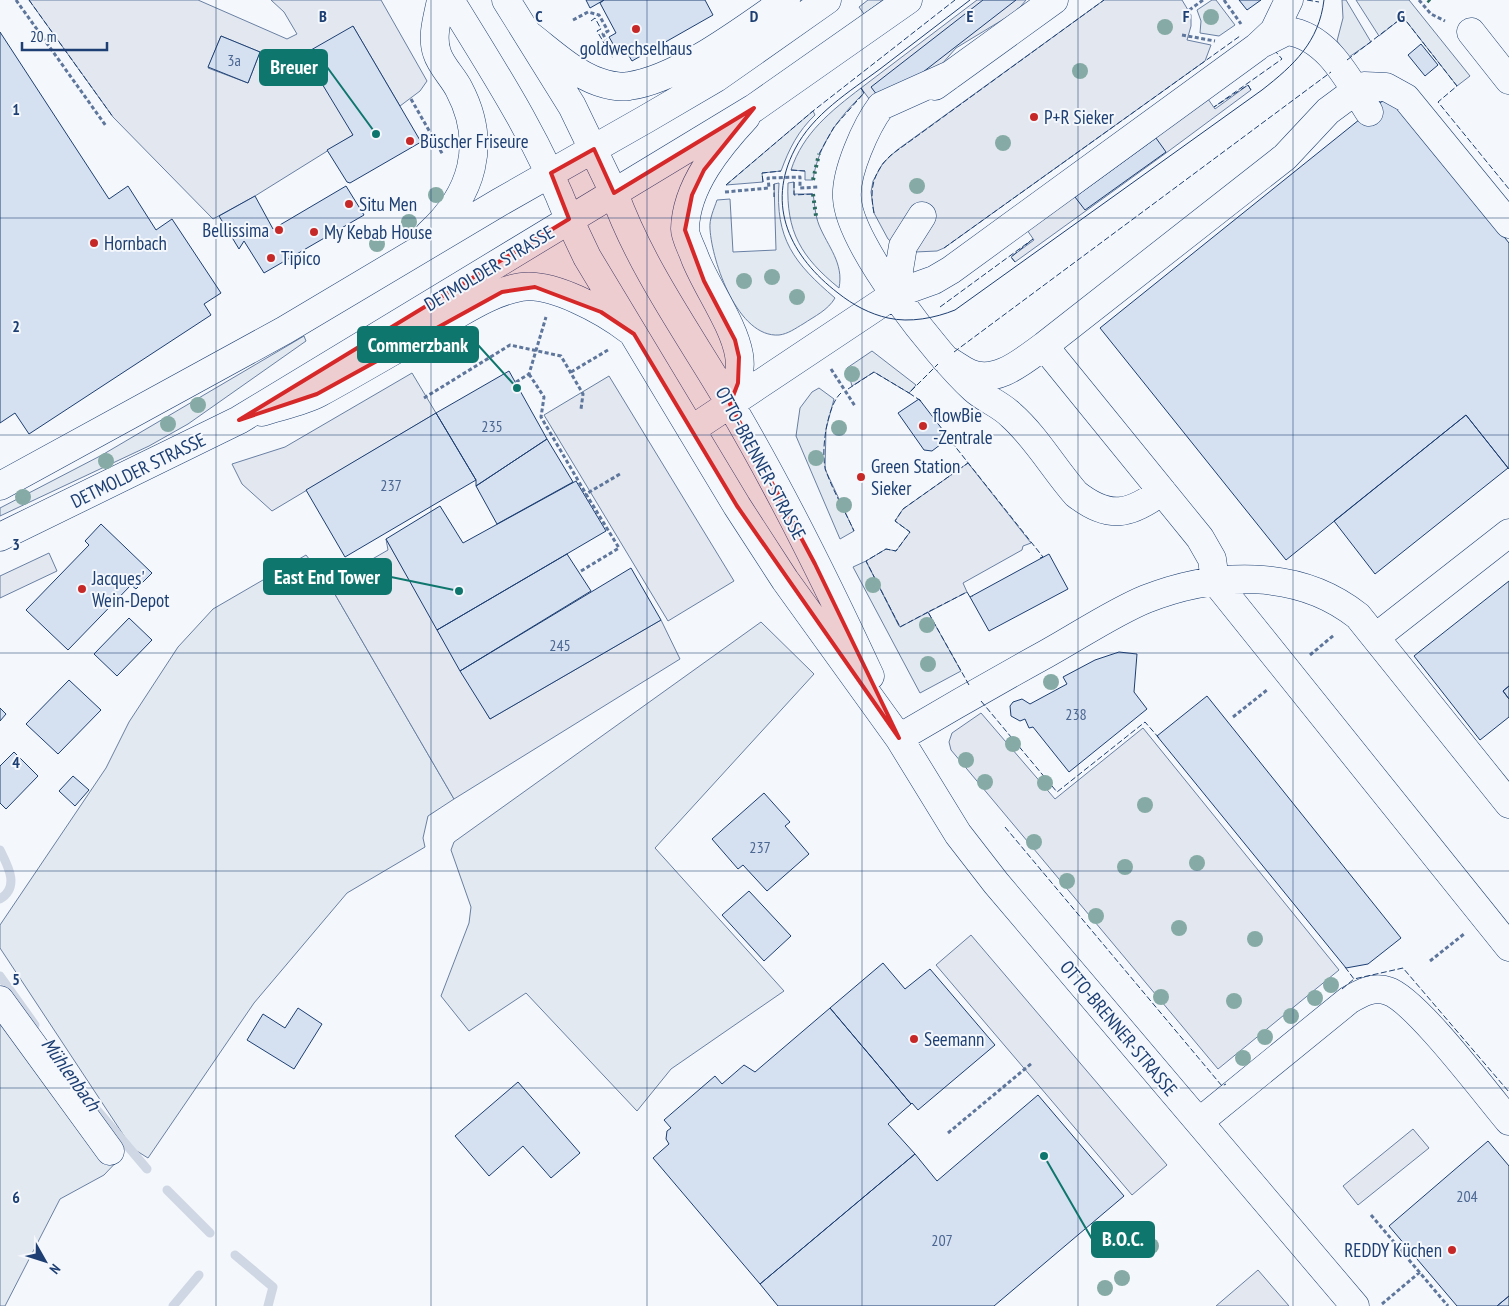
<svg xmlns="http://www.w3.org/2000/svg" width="1509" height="1306" viewBox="0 0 1509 1306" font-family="'PT Sans Narrow',sans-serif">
  <rect width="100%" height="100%" fill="#f4f7fb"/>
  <path fill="#e3e9f0" stroke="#687fa3" d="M 868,0 L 883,0 L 864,14 L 859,7 Z
    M 1212,0 L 1216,0 L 1235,25 L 1219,36 L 1200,33 L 1201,21 L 1197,10 Z
    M 1342,0 L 1346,0 L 1371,42 L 1349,57 L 1337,41 L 1343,18 Z
    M 1356,0 L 1409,0 L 1470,76 L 1457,86 L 1403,17 L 1379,36 Z
    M 861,88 L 864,93 C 839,117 818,145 813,180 L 805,180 L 805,171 L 791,170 C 803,133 831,111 861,88 Z
    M 813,111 L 815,115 C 798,131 789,149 781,171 L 762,173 L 763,182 L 726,185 Z
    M 794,182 L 794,194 L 813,194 C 815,205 815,215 819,225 C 828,247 844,263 839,288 C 801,257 786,232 788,183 Z
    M 779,183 C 775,239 794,263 835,298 C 828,310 815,316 803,324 C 796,328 788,334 779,335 C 738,338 712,262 710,229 C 709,219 714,209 717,200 L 730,199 L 733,252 L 776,250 L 774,184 Z
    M 304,336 L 306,341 L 188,424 L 149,446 L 0,516 L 0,508 L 102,455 Z
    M 872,351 L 916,385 L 909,393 L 874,372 L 852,386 L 847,368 Z
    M 819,388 L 834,399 L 826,429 L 825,469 L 854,531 L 840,539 L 796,436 L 800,408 L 812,392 Z
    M 306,555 L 329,584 L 454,799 L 428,816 L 423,838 L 425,847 L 347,893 L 254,1003 L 148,1158 L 132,1148 L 0,948 L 0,925 L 106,768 L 129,722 L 178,647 L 213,609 Z
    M 866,561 L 899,626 L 928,612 L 961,671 L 920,693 L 853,567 Z
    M 761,622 L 814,674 L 655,848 L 784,991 L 671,1069 L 637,1111 L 526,993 L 469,1031 L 441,996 L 469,923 L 471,907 L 451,850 L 454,842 Z
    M 0,989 L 123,1155 L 104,1175 L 60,1199 L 5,1306 L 0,1306 Z"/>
  <path fill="#e3e8f0" stroke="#687fa3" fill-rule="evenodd" d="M 29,0 L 198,0 L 287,39 L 297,34 L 284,12 L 271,0 L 381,0 L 427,81 L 420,91 L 400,106 L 353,26 L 353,135 L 255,196 L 213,219 L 113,117 ZM 221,36 L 260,52 L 248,83 L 208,68 Z
    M 977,0 L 1026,0 L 1017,11 L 956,48 L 941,65 L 873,104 L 861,88 Z
    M 1104,0 L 1182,0 L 1191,15 L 1191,26 L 1187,40 L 1211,45 L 1205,61 L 944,248 L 937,251 L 915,252 L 897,246 L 888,239 L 874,213 L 871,192 L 873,181 L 883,163 L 897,150 Z
    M 1248,85 L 1251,90 L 1166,153 L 1015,262 L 1011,257 L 1034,240 L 1027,230 L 1208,99 L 1215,109 Z
    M 412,373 L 436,413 L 272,511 L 242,484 L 232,464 L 285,447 Z
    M 609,376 L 734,581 L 668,621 L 544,415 Z
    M 968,463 L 1031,543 L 1023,546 L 1022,550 L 963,583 L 967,592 L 900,627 L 866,561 L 886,549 L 896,551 L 910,532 L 895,521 L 903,509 Z
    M 386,539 L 490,719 L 661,620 L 680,659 L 454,799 L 329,584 L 388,550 Z
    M 49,553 L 57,571 L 0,598 L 0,576 Z
    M 981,713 L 1055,799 L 1143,728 L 1339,970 L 1218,1069 L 951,750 L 949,742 L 952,733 Z
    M 971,935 L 1167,1165 L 1132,1195 L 936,965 Z
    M 1413,1129 L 1429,1148 L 1358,1205 L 1343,1186 Z
    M 1258,1270 L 1289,1306 L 1216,1306 Z"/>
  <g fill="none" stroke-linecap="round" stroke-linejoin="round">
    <path stroke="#cfd7e4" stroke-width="9" d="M 0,850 C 8,866 20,887 0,899
      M 0,976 L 35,1025
      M 97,1110 L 147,1169
      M 167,1190 L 210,1233
      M 235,1255 L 273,1287 L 268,1306
      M 173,1306 L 199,1275"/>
  </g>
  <path fill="#d5e0f0" stroke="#1d3f73" d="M 586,0 L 604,0 L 590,8 Z
    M 604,0 L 705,0 L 713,15 L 632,61 L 623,46 L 616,49 L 609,37 L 616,33 L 600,3 Z
    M 983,0 L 1016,0 L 883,103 L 871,87 Z
    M 1239,0 L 1261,0 L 1247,10 Z
    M 353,26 L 421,142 L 350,183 L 347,182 L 327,150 L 353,135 L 304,54 Z
    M 0,32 L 109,199 L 128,186 L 156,230 L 172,219 L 221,293 L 204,304 L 211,315 L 29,434 L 15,413 L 0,423 Z
    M 221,36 L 260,52 L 248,83 L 208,67 Z
    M 1421,44 L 1438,65 L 1425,76 L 1408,55 Z
    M 1390,95 L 1509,243 L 1509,469 L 1466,415 L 1286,560 L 1100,328 Z
    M 1156,138 L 1166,152 L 1085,210 L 1075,197 Z
    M 346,186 L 364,215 L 264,273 L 244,241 L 239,249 L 219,216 L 255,196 L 273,229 Z
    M 509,371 L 547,439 L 476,486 L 476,480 L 436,413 Z
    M 919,399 L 949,438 L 932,451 L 924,450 L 898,413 Z
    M 436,413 L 476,480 L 345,557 L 306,490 Z
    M 1466,415 L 1508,468 L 1375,574 L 1334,521 Z
    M 547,439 L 573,482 L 497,524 L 476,486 Z
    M 576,481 L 606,531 L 437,630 L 386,539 L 440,506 L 463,543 Z
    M 101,524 L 152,573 L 136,589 L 131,585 L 68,650 L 26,610 L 89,545 L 85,541 Z
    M 567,554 L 591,591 L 460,671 L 437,630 Z
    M 1049,554 L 1068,589 L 989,631 L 970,597 Z
    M 631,568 L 661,620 L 490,719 L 460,671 Z
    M 1509,581 L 1509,686 L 1503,691 L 1509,699 L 1509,717 L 1480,740 L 1414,656 Z
    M 129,618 L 152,640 L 117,676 L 94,654 Z
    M 1119,652 L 1137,654 L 1134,692 L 1147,709 L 1069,772 L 1033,727 L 1029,728 L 1025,719 L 1020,721 L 1011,716 L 1010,706 L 1013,702 L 1022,699 L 1030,704 L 1067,684 L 1063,677 L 1095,660 Z
    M 69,680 L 101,710 L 58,754 L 26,724 Z
    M 1509,686 L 1509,699 L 1503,691 Z
    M 1207,696 L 1401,938 L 1368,964 L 1346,968 L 1157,736 Z
    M 0,708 L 6,714 L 0,721 Z
    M 14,752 L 38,776 L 6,809 L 0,803 L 0,766 Z
    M 73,776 L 89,790 L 75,806 L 59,791 Z
    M 764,793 L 790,822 L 785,826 L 809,854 L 767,891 L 743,865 L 738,869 L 712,839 Z
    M 749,891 L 791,936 L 764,961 L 722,915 Z
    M 883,963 L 905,989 L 930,969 L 995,1045 L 918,1110 L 912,1103 L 911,1104 L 830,1008 Z
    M 298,1008 L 322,1024 L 294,1069 L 247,1040 L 263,1014 L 285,1028 Z
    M 830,1008 L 911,1104 L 888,1124 L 915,1154 L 760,1284 L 653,1158 L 669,1144 L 666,1139 L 667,1131 L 671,1128 L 664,1120 L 715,1076 L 722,1084 L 744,1065 L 755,1072 Z
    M 518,1082 L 580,1153 L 551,1178 L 523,1146 L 489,1176 L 455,1136 Z
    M 1038,1095 L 1124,1196 L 994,1306 L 778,1306 L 760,1284 L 915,1154 L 937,1181 Z
    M 1488,1141 L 1509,1166 L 1509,1296 L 1497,1306 L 1457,1306 L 1389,1226 Z
    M 1509,1296 L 1509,1306 L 1497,1306 Z"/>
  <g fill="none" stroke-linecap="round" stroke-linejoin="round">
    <g stroke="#1d3f73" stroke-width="29">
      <path id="minor" d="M 1471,32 L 1509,80
        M 1263,43 L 1287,31 C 1328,36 1349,81 1369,112
        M 950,75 L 881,106 C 866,126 845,173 847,198 C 849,245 938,356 974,389 C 985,399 1000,404 1011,415 C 1036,437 1054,469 1076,494 C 1109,520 1130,515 1162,491
        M 935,86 L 1054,0
        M 614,193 C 641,268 689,334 729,402 C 781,490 827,583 870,676
        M 569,219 L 587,257 L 737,506 L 785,580 L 899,738 L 958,834 L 996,883 L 1355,1306
        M 895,294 L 903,246 L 922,216
        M 1044,346 L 1200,538 L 1212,559 L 1215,581 L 1509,947
        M 945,359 C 953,363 961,369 969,373 C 996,385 1023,361 1044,346 L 1285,157 L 1328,111 L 1355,91 L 1364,86 L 1386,87 L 1406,98 L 1509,224
        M 730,404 C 736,388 742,372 739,355 C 734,325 707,288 695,258 C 692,249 685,237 685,229 C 686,186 719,146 746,117
        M 262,412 C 280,406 302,402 319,393 C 361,370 401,346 442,323 C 467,309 492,292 521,287 C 552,282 604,311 629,330
        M 691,430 L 895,294 L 934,280 L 951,270 L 1257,47 L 1274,31 L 1289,0
        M 1376,637 L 1509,533
        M 899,738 C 948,709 997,681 1046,654 C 1077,637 1114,612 1146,599 C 1214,572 1298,568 1358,616 L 1509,804
        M 0,1000 L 110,1151
        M 1199,1122 L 1349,1000 C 1361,993 1373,986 1388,991 C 1416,1000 1486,1094 1509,1121"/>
    </g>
    <g stroke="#1d3f73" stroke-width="29">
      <path id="major" d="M 450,0 C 495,73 538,139 569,219
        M 506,0 L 572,106 L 614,193
        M 529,35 C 550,51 573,73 599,82 C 608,85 619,88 629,86 C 679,79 744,29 786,0
        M 429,234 C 472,195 488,144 459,89 C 453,77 441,66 437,53 C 431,36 438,17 441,0
        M 0,486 L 285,330 L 500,202 L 646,119 L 716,78 L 827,0
        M 0,537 L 239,420 L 754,108 L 908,0"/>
    </g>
    <path stroke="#5e769c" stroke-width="3" stroke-dasharray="4 2.5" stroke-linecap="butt" d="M 16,0 L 106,126
      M 1224,0 L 1241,24
      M 1419,0 L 1431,14 L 1445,21
      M 1184,14 L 1203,0
      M 573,20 L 588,12 L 599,15 L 608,31 L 603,34 L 609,46 L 614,44
      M 1182,35 L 1215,41
      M 599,52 L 609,46
      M 411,99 L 443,155
      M 725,192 L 769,188 L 768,178 L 800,177 L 800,188 L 819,187
      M 831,369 L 855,406
      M 571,372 L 608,350
      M 529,374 L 544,397 L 541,417 L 586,494
      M 516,382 L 529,374 L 546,317
      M 424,398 L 510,345 L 561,356 L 583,394 L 581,409
      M 581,571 L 619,548 L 586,494 L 620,474
      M 1310,655 L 1334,635
      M 1233,717 L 1267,690
      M 1430,961 L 1464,934
      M 948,1133 L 1032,1063
      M 1371,1215 L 1448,1306
      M 1382,1304 L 1420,1272"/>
    <use href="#minor" stroke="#f4f7fb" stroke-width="28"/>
    <use href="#major" stroke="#f4f7fb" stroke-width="28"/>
    <path stroke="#1d3f73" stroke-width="1" d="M 970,0 C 940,23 910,46 880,69 C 849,92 813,114 795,149 C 765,206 791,257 838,293 C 853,305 870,314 888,318 C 910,323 935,318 955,310 L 1262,90 C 1294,65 1319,42 1324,0"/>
    <path stroke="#2c6c60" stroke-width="4" stroke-dasharray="2.5 4" stroke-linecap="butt" d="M 1428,0 L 1430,2 L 1433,0
      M 813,180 L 819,154
      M 813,194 L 816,216"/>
    <path stroke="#1d3f73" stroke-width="1" stroke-dasharray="6 2.5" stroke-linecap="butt" d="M 29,0 L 113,117
      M 1307,0 L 1319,2
      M 591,21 L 595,18 L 601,29 L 597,31 L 604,43
      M 609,53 L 612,57 L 619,53 L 616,49
      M 1347,60 L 1403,17 L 1457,86 L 1438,102 L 1509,189
      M 1251,90 L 1248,85 L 1214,107 L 1282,59 L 1276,52
      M 819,154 L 834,127 L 864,93 L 861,88
      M 791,170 L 805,171
      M 763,182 L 762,173 L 781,171
      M 794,182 L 794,195 L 813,194
      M 774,184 L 774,197
      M 726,185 L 813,111 L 955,0
      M 874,213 C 869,189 873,172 891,155 L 1104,0
      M 944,248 L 1240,36
      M 940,307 L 1033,239 L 1011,257 L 1015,262
      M 954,352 L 1331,72
      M 848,389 L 874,372 L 909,393
      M 841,393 C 827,405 820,453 826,471 C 833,491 845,511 854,531
      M 921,401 L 909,393 L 938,364
      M 946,435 L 1043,557 L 1040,558
      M 928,612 L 900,627 L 866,561 L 886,549 L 896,551 L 910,532 L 895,521 L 903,509 L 968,463
      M 969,685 L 928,612 L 967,592 L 970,597 L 973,596
      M 981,701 L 1057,792 L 1145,722 L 1159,738
      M 1005,827 L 1222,1086 L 1226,1084
      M 1345,967 L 1354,979 L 1403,968 L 1509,1092
      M 1342,989 L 1354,979"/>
  </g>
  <g fill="#86aba6">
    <circle cx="1211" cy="17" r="8"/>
    <circle cx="1165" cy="27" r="8"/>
    <circle cx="1080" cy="71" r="8"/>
    <circle cx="1003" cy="143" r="8"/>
    <circle cx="917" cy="186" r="8"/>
    <circle cx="436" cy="195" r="8"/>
    <circle cx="409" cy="222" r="8"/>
    <circle cx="377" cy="244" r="8"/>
    <circle cx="772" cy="277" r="8"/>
    <circle cx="744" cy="281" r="8"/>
    <circle cx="797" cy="297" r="8"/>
    <circle cx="852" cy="374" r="8"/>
    <circle cx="198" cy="405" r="8"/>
    <circle cx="168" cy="424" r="8"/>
    <circle cx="839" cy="428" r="8"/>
    <circle cx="816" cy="458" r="8"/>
    <circle cx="106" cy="461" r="8"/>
    <circle cx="23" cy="497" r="8"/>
    <circle cx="844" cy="505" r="8"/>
    <circle cx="873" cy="585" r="8"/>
    <circle cx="927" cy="625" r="8"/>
    <circle cx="928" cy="664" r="8"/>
    <circle cx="1051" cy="682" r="8"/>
    <circle cx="1013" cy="744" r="8"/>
    <circle cx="966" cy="760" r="8"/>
    <circle cx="985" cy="782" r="8"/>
    <circle cx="1045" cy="783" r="8"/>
    <circle cx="1145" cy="805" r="8"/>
    <circle cx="1034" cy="842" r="8"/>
    <circle cx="1197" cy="863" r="8"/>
    <circle cx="1125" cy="867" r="8"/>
    <circle cx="1067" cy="881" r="8"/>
    <circle cx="1096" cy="916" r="8"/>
    <circle cx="1179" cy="928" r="8"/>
    <circle cx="1255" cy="939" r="8"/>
    <circle cx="1331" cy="985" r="8"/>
    <circle cx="1161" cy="997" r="8"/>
    <circle cx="1315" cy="998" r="8"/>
    <circle cx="1234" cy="1001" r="8"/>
    <circle cx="1291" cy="1016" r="8"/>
    <circle cx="1265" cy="1037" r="8"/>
    <circle cx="1243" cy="1058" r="8"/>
    <circle cx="1151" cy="1246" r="8"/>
    <circle cx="1122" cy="1278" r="8"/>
    <circle cx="1105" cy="1288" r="8"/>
  </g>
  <path fill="#d62828" fill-opacity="0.2" stroke="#d62828" stroke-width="4" stroke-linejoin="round" d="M 754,108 L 704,170 L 692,195 L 685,230 L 704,281 L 735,340 L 739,357 L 738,383 L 730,404 L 815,564 L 899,738 L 737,506 L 634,334 L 601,312 L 535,287 L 502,292 L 317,394 L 239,420 L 569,219 L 551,173 L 594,149 L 614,193 Z"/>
  <path fill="none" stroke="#1d3f73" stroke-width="1" stroke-opacity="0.55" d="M 216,0 L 216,1306M 431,0 L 431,1306M 647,0 L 647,1306M 862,0 L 862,1306M 1078,0 L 1078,1306M 1293,0 L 1293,1306M 0,218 L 1509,218M 0,435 L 1509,435M 0,653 L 1509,653M 0,871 L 1509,871M 0,1088 L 1509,1088"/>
  <g fill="#c62828" stroke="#f4f7fb" stroke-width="2">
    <circle cx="636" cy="29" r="5"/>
    <circle cx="1034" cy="117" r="5"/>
    <circle cx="410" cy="141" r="5"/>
    <circle cx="349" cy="204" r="5"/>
    <circle cx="279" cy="230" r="5"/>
    <circle cx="314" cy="232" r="5"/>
    <circle cx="94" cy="243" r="5"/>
    <circle cx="271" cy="258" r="5"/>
    <circle cx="923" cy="426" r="5"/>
    <circle cx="861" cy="477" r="5"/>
    <circle cx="82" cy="589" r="5"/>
    <circle cx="914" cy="1039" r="5"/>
    <circle cx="1452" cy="1250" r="5"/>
  </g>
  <g text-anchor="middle" stroke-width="4" stroke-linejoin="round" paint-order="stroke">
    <g font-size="16" fill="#4b6792">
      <text x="234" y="66">3a</text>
      <text x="492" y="432">235</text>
      <text x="391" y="491">237</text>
      <text x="560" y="651">245</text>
      <text x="1076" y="720">238</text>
      <text x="760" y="853">237</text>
      <text x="1467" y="1202">204</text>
      <text x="942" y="1246">207</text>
    </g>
    <g font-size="19" fill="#1d3f73" stroke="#f4f7fb" text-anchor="start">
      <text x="636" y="55" text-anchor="middle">goldwechselhaus</text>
      <text x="1044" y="124">P+R Sieker</text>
      <text x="420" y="148">Büscher Friseure</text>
      <text x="359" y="211">Situ Men</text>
      <text x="269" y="237" text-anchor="end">Bellissima</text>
      <text x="324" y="239">My Kebab House</text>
      <text x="104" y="250">Hornbach</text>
      <text x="281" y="265">Tipico</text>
      <text x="933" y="422">flowBie<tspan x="933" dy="22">-Zentrale</tspan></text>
      <text x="871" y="473">Green Station<tspan x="871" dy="22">Sieker</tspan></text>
      <text x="92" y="585">Jacques'<tspan x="92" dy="22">Wein-Depot</tspan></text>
      <text x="924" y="1046">Seemann</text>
      <text x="1442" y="1257" text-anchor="end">REDDY Küchen</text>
    </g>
    <g font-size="19" fill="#1d3f73" stroke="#f4f7fb">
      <text transform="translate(489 268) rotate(-31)" y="7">DETMOLDER STRASSE</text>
      <text transform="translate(761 463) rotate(62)" y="7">OTTO-BRENNER-STRASSE</text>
      <text transform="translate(138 470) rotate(-26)" y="7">DETMOLDER STRASSE</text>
      <text transform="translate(1119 1028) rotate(50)" y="7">OTTO-BRENNER-STRASSE</text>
    </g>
    <g font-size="20" font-style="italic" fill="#1d3f73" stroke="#f4f7fb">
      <text transform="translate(71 1074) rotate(54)" y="7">Mühlenbach</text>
    </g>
  </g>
  <g font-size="16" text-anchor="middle" font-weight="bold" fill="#1d3f73" stroke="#f4f7fb" stroke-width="4" stroke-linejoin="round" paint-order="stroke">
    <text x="323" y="22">B</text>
    <text x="539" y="22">C</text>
    <text x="754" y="22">D</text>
    <text x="970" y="22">E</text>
    <text x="1186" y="22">F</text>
    <text x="1401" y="22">G</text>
    <text x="16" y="115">1</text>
    <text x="16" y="332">2</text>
    <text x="16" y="550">3</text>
    <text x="16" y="768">4</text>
    <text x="16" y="985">5</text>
    <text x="16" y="1203">6</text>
  </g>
  <path fill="none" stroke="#0f766e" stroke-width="2" d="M376 134L327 67M517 388L478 345M459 591L391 577M1044 1156L1092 1239"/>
  <g fill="#0f766e" stroke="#f4f7fb" stroke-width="2">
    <circle cx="376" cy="134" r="5"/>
    <circle cx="517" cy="388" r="5"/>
    <circle cx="459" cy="591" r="5"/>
    <circle cx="1044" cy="1156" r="5"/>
  </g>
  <g fill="#0f766e" stroke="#0f766e" stroke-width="2">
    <rect x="260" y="50" width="67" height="35" rx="5"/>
    <rect x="358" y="327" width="120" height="35" rx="5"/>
    <rect x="264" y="559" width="127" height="35" rx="5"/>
    <rect x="1092" y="1222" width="62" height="35" rx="5"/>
  </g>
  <g font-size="20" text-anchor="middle" font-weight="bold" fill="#fff">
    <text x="294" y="74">Breuer</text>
    <text x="418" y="352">Commerzbank</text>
    <text x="327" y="584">East End Tower</text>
    <text x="1123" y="1246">B.O.C.</text>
  </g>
  <g transform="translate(45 1261) rotate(129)" stroke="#f4f7fb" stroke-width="4" paint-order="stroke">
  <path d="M0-4L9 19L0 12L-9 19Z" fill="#1d3f73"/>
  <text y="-8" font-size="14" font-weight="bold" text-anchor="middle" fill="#1d3f73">N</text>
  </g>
  <path d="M22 42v8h85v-8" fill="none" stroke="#1d3f73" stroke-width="2.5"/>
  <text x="30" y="42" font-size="15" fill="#1d3f73" stroke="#f4f7fb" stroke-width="4" paint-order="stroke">20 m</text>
</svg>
